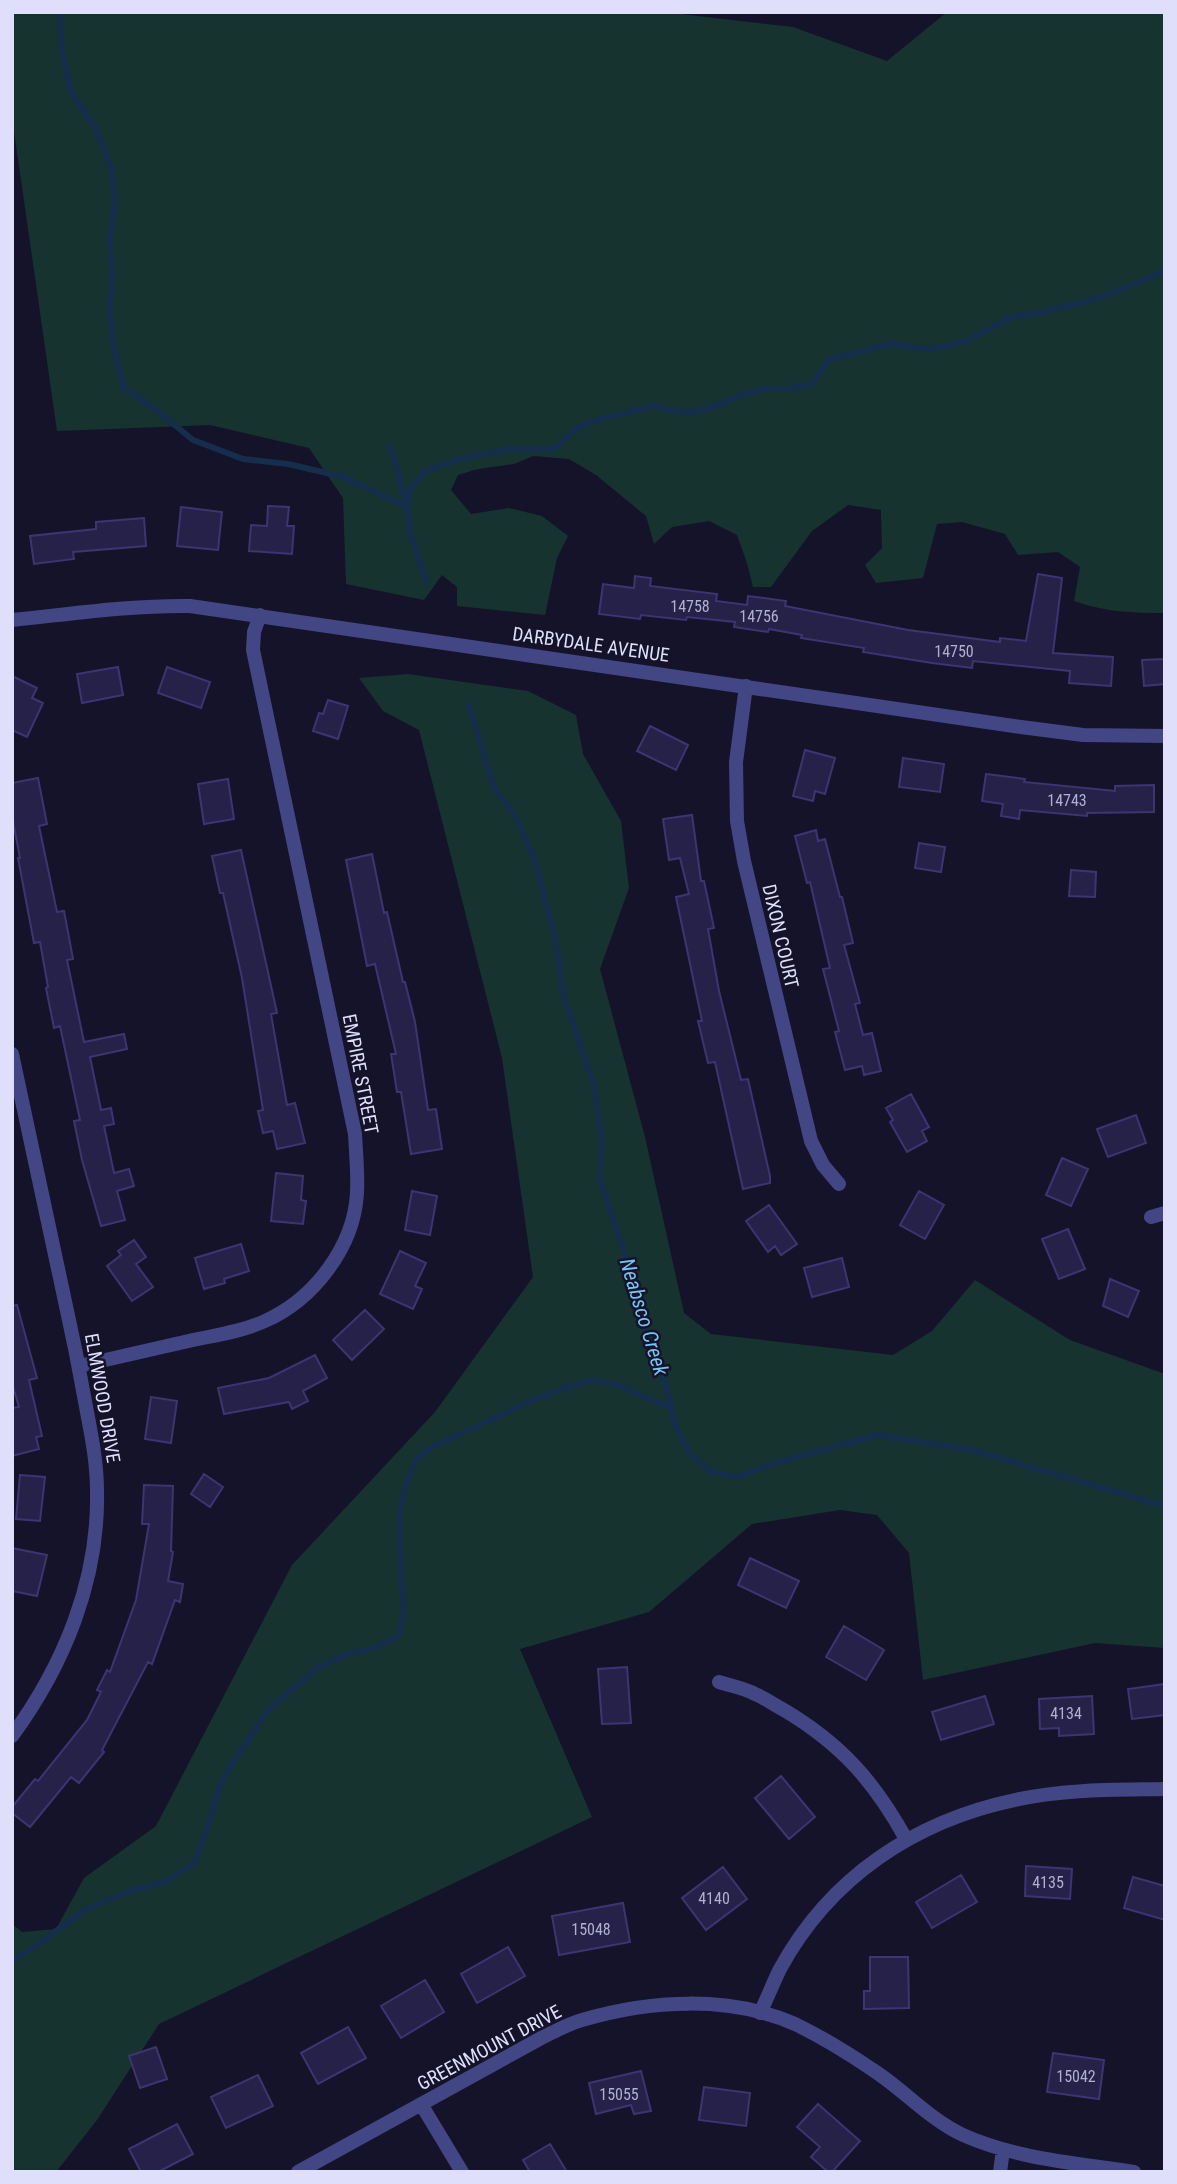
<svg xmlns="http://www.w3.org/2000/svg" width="1177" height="2184" viewBox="0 0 1177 2184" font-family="'Roboto Condensed',sans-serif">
  <rect width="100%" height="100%" fill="#151329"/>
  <path fill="#17332f" d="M 12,12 L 663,12 L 793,27 L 887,61 L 947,12 L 1165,12 L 1165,613 C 1133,613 1105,612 1074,601 L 1080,567 L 1058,552 L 1018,555 L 1005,534 L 962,522 L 937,524 L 923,578 L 876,583 L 865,565 L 882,548 L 881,510 L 848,505 L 812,531 L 771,587 L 753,587 L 747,563 L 737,535 L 709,521 L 672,527 L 654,544 L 646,516 L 596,475 L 569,459 L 533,456 L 514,464 L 478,469 L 458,475 L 451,490 L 471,514 L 509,508 L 542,516 L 568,536 L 557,558 L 545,615 L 457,606 L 457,587 L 442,575 L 424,600 L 346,584 L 343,498 L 309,448 L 210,425 L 57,431 L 12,117 Z
    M 408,674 L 528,691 L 576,715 L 583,754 L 621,821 L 629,888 L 600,969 L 645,1137 L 684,1313 L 711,1334 L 893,1355 L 932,1331 L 975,1280 L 1070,1340 L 1165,1374 L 1165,1648 L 1095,1643 L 923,1680 L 909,1553 L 877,1515 L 840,1510 L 752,1524 L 649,1612 L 520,1649 L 592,1817 L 159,2024 L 97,2120 L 56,2172 L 12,2172 L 12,1924 L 22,1932 L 56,1929 L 84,1878 L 156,1826 L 292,1565 L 435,1412 L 533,1277 L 502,1058 L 419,730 L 383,711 L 359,678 Z"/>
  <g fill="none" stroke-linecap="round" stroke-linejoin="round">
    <path stroke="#142e4c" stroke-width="6" d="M 60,12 L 61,46 L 71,92 L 95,127 L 111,167 L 115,201 L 110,238 L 112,274 L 110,310 L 113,344 L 123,387 L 154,408 L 193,440 L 243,459 L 288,464 L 344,477 L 407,507 L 390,445
      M 426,581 L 410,533 L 407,507 L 410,489 L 426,471 L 456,460 L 510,449 L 549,450 L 559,445 L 573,431 L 590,422 L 652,406 L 687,413 L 714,407 L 744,393 L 765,389 L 787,389 L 812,384 L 829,360 L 893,343 L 913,348 L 931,349 L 966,341 L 1012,317 L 1045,312 L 1103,297 L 1165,271
      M 469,705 L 494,788 L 516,817 L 534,858 L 554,933 L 564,997 L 594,1085 L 602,1143 L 600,1180 L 639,1297 L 643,1326 L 657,1350 L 676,1428 L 690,1454 L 712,1472 L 738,1477 L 772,1464 L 877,1435 L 972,1450 L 1165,1506
      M 12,1960 L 33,1948 L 86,1909 L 128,1892 L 167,1881 L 194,1863 L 205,1836 L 220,1785 L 232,1764 L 267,1711 L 319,1667 L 347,1654 L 371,1649 L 400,1636 L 404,1610 L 400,1548 L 400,1513 L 405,1489 L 415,1461 L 430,1448 L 531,1401 L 561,1389 L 593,1380 L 617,1385 L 670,1408"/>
  </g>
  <path fill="#262149" stroke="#3c3572" stroke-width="2" d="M 268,506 L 289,507 L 287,526 L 294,526 L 292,554 L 249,551 L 251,525 L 267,526 Z
    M 181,507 L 222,512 L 218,550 L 177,546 Z
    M 144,518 L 146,546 L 73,552 L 74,559 L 34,564 L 30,536 L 96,529 L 96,522 Z
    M 1038,574 L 1062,578 L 1053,653 L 1113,657 L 1111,686 L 1069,683 L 1070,671 L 973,661 L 972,668 L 932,663 L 863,652 L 864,648 L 801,638 L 802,635 L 769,629 L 768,632 L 734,627 L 735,622 L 687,617 L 686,620 L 641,615 L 640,619 L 599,614 L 603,584 L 634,588 L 635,576 L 651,578 L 650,586 L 717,594 L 716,601 L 747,605 L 748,596 L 786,601 L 785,606 L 908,630 L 1000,642 L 1000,638 L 1026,641 Z
    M 1165,659 L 1165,684 L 1144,686 L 1142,660 Z
    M 118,667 L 123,695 L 82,703 L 77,674 Z
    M 167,667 L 210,682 L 201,708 L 158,693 Z
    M 12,676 L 37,688 L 32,698 L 43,703 L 27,737 L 12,730 Z
    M 328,700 L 348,706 L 338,739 L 313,731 L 319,713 L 323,714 Z
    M 650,726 L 688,745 L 676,770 L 637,751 Z
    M 805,750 L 835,758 L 825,794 L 815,791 L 813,801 L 793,796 Z
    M 903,758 L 944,764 L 940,792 L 899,787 Z
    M 986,774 L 1025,779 L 1024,782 L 1115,791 L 1115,786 L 1154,785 L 1154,812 L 1087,813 L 1087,816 L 1020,810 L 1019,819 L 1001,816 L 1003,804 L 982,801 Z
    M 38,778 L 47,824 L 39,826 L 57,912 L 64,911 L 73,959 L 67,960 L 84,1042 L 124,1034 L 127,1049 L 90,1057 L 101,1110 L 111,1108 L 114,1124 L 104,1126 L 114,1173 L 129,1169 L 134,1186 L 117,1191 L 125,1220 L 101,1226 L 82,1160 L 74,1121 L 80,1120 L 60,1026 L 54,1028 L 46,988 L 48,987 L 40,942 L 34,943 L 18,858 L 20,858 L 12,816 L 12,783 Z
    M 228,779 L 234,819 L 204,824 L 198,784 Z
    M 692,815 L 701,881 L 704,881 L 714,928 L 708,929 L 719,991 L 741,1080 L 748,1079 L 770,1176 L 770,1183 L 743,1189 L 715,1062 L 708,1063 L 698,1021 L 702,1021 L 676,897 L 689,894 L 680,858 L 669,860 L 663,819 Z
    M 816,830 L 818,841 L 825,839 L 840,897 L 842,897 L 853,943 L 844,945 L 860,1003 L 855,1004 L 863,1035 L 872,1033 L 881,1071 L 864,1075 L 862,1066 L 845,1070 L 835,1032 L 839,1031 L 823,969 L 830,968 L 810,882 L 807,883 L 795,836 Z
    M 919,843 L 945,847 L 941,872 L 915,868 Z
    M 241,850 L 277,1013 L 271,1014 L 287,1105 L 295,1103 L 305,1143 L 277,1149 L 273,1131 L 263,1133 L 258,1111 L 263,1110 L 242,978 L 223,893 L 220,893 L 212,856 Z
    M 372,854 L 384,913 L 387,912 L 403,982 L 405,982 L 415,1022 L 428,1110 L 436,1109 L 442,1149 L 411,1154 L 401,1092 L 397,1092 L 391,1054 L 396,1054 L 375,964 L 367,966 L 346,860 Z
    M 1071,870 L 1096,872 L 1095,897 L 1069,896 Z
    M 911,1094 L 929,1127 L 922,1131 L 927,1141 L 907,1152 L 890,1122 L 893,1120 L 886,1108 Z
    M 1136,1115 L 1146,1143 L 1108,1157 L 1097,1129 Z
    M 1062,1158 L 1088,1169 L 1071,1206 L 1046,1195 Z
    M 276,1173 L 303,1176 L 301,1200 L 306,1201 L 303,1224 L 271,1221 Z
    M 412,1191 L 437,1196 L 430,1235 L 405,1230 Z
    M 919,1191 L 944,1205 L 925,1239 L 900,1225 Z
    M 769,1205 L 797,1244 L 781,1255 L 775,1246 L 768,1252 L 746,1221 Z
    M 1068,1229 L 1085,1269 L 1059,1279 L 1042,1239 Z
    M 134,1240 L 146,1257 L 136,1264 L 153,1287 L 132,1301 L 107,1266 L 121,1255 L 118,1251 Z
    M 241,1244 L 249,1271 L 224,1279 L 225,1283 L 204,1289 L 195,1258 Z
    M 400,1251 L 426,1263 L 415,1286 L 422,1289 L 413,1309 L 380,1294 Z
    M 842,1258 L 849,1287 L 812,1297 L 804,1268 Z
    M 1110,1279 L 1139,1291 L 1128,1317 L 1103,1306 Z
    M 17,1305 L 37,1378 L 29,1380 L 42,1436 L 36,1437 L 39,1449 L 12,1456 L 12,1408 L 19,1407 L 12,1383 L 12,1306 Z
    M 365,1310 L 384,1329 L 352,1360 L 333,1340 Z
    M 315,1355 L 327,1378 L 303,1391 L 308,1401 L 292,1409 L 289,1402 L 224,1414 L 218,1388 L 269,1378 Z
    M 151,1397 L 177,1401 L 171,1443 L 145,1439 Z
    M 204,1474 L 223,1487 L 210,1507 L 191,1494 Z
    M 20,1475 L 45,1477 L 40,1521 L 16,1519 Z
    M 144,1485 L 173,1486 L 171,1551 L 173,1552 L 168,1581 L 183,1584 L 180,1602 L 175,1600 L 152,1664 L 148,1662 L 102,1750 L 104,1752 L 79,1783 L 71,1777 L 30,1827 L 12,1813 L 12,1807 L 35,1779 L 38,1781 L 87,1720 L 101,1692 L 97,1690 L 107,1670 L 110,1672 L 136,1600 L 149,1524 L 142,1524 Z
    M 12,1548 L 47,1555 L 37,1596 L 12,1591 Z
    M 750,1558 L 799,1581 L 786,1608 L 738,1585 Z
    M 844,1626 L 884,1650 L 866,1680 L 826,1657 Z
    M 627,1667 L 631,1723 L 602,1724 L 598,1669 Z
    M 1165,1684 L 1165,1715 L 1132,1719 L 1128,1689 Z
    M 985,1696 L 994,1724 L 941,1740 L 932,1712 Z
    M 1092,1696 L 1094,1734 L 1059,1736 L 1059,1728 L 1040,1729 L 1039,1699 Z
    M 781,1776 L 815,1817 L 789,1839 L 755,1798 Z
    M 1026,1866 L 1072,1869 L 1070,1899 L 1025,1896 Z
    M 723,1867 L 747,1899 L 706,1930 L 682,1898 Z
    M 961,1875 L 977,1902 L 932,1928 L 916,1902 Z
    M 1133,1877 L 1165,1886 L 1165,1920 L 1124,1908 Z
    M 623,1903 L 630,1942 L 559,1955 L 552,1916 Z
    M 508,1947 L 525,1976 L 477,2003 L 461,1974 Z
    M 870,1957 L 908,1957 L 909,2008 L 864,2009 L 864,1991 L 870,1991 Z
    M 425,1980 L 444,2012 L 401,2038 L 381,2006 Z
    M 348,2027 L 366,2058 L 318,2084 L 301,2053 Z
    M 156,2047 L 167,2079 L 140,2088 L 129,2056 Z
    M 1053,2053 L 1104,2060 L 1099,2099 L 1047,2092 Z
    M 641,2071 L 651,2111 L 634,2114 L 631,2105 L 596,2114 L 589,2083 Z
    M 258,2075 L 273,2106 L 226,2128 L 211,2097 Z
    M 704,2087 L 750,2093 L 746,2126 L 699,2120 Z
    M 818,2104 L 860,2141 L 832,2172 L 828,2172 L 811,2157 L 820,2147 L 797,2127 Z
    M 177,2124 L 193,2154 L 158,2172 L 141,2172 L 129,2149 Z
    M 550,2144 L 567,2172 L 530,2172 L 523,2160 Z"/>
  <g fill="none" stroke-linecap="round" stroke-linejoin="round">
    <path stroke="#434684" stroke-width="14" d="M 746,686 L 736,762 L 737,821 L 744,861 L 811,1141 L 823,1165 L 839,1184
      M 12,1054 C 29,1134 46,1213 63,1292 C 72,1332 80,1372 87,1412 C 92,1438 97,1464 97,1491 C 99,1580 64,1665 12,1736
      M 1151,1217 L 1165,1213
      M 79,1366 C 117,1357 155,1349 193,1340 C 217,1335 243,1331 265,1321 C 314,1299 354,1247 357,1193 C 358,1173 356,1153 355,1134 L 253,650 L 254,632 L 260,615
      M 719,1682 C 731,1686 744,1688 755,1694 C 765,1698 774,1705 784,1710 C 841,1744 874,1781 906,1839
      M 760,2013 C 767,1999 773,1983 780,1969 C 830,1877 915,1821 1015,1800 C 1064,1789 1115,1790 1165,1789
      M 421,2104 L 462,2172
      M 298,2172 L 543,2037 C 556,2031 568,2024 582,2020 C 649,2000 729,1995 795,2024 C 822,2037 848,2053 873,2070 C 904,2090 929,2119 963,2135 C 1017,2159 1076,2163 1134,2172
      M 1000,2172 L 1003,2150"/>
    <path stroke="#434684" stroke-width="14" d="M 12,620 C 72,614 131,605 190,606 L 1021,727 L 1083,735 L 1165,736"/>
  </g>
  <g text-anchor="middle" stroke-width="5" stroke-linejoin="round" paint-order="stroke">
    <g font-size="16" fill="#b1b0cf">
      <text x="690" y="612">14758</text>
      <text x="759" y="622">14756</text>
      <text x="954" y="657">14750</text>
      <text x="1067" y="806">14743</text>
      <text x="1066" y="1719">4134</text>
      <text x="1048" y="1888">4135</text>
      <text x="714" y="1904">4140</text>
      <text x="591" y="1935">15048</text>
      <text x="1076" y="2082">15042</text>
      <text x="619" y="2100">15055</text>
    </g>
    <g font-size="19" fill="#dfdffc" stroke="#151329">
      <text transform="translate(591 644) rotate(8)" y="7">DARBYDALE AVENUE</text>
      <text transform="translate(781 936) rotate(77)" y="7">DIXON COURT</text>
      <text transform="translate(361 1074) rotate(79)" y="7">EMPIRE STREET</text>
      <text transform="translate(103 1398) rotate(80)" y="7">ELMWOOD DRIVE</text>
      <text transform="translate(489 2047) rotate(-28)" y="7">GREENMOUNT DRIVE</text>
    </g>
    <g font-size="21" font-style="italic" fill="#76c4f2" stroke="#151329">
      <text transform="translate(644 1317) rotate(73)" y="7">Neabsco Creek</text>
    </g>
  </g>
  <rect width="1177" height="2184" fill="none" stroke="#dfdffc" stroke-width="28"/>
</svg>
